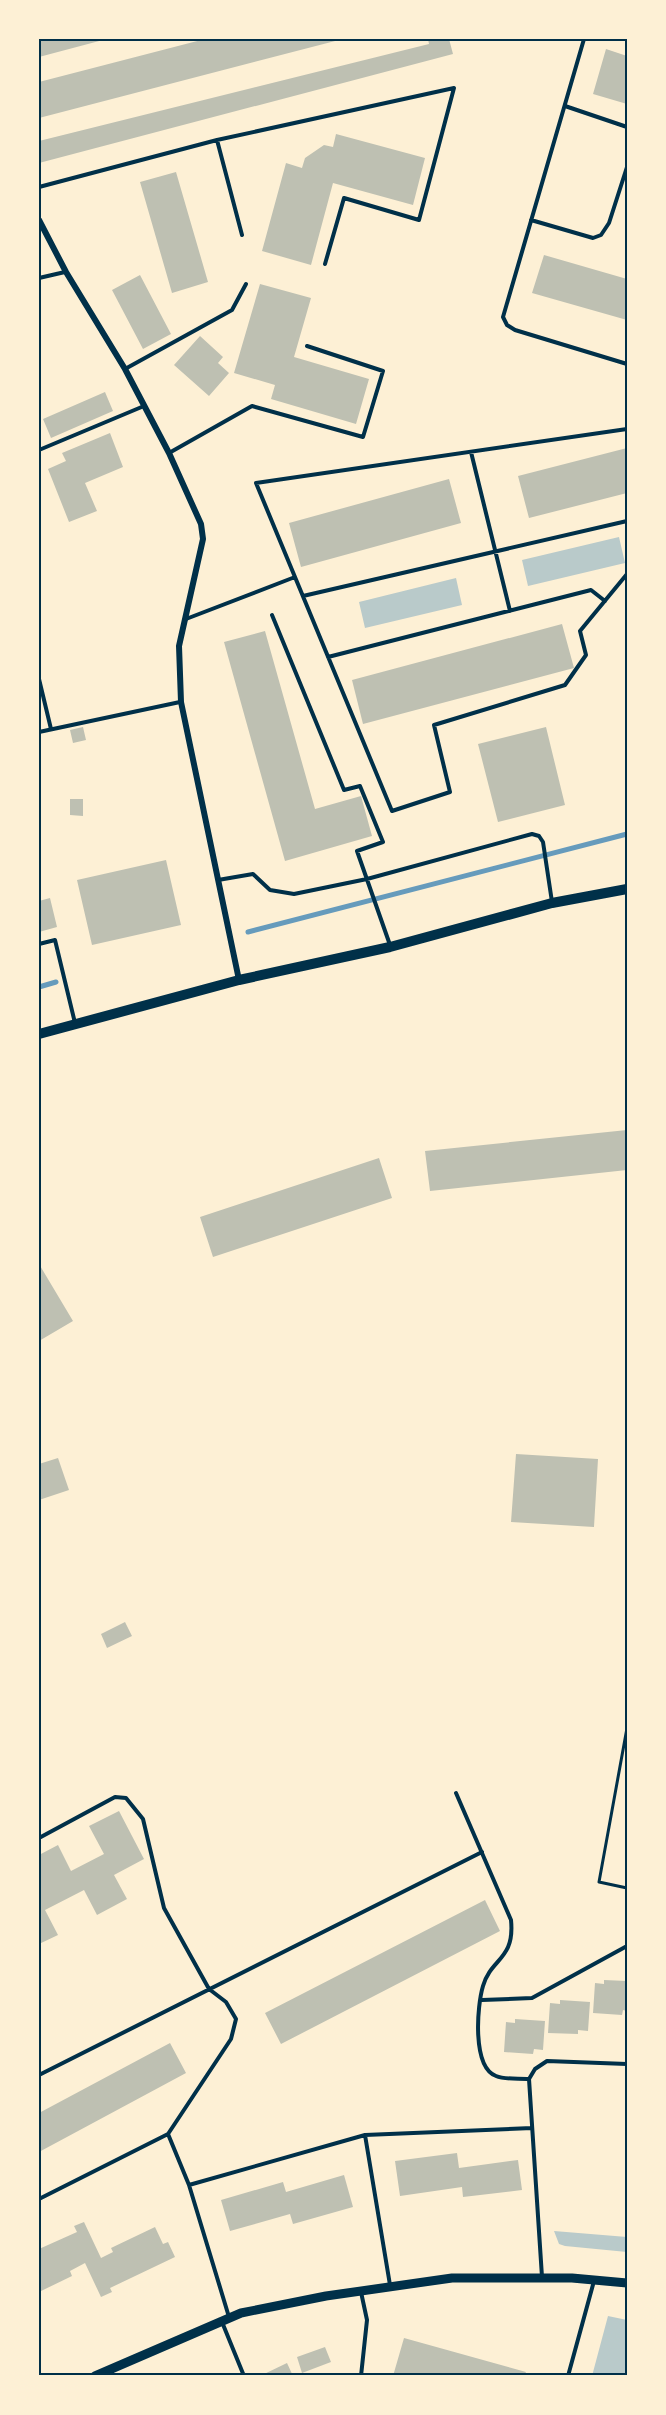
<svg xmlns="http://www.w3.org/2000/svg" width="666" height="2415" viewBox="0 0 666 2415" font-family="'Golos Text',sans-serif">
  <rect width="100%" height="100%" fill="#fdf0d5"/>
  <path fill="#b9caca" d="M 619,537 L 625,563 L 528,586 L 522,560 Z
    M 456,578 L 462,605 L 365,628 L 359,602 Z
    M 554,2231 L 627,2237 L 627,2252 L 565,2246 L 559,2244 Z
    M 608,2316 L 627,2320 L 627,2376 L 592,2376 Z"/>
  <g fill="none" stroke-linecap="round" stroke-linejoin="round">
    <path stroke="#669bbc" stroke-width="5" d="M 248,932 L 627,834
      M 39,987 L 56,982"/>
  </g>
  <path fill="#bec0b2" d="M 39,39 L 103,39 L 103,40 L 39,57 Z
    M 205,39 L 339,40 L 39,118 L 39,82 Z
    M 428,39 L 449,39 L 453,54 L 39,163 L 39,141 L 429,44 Z
    M 606,49 L 627,56 L 627,104 L 593,94 Z
    M 336,134 L 425,158 L 413,205 L 333,183 L 311,265 L 262,251 L 286,163 L 302,168 L 305,158 L 324,145 L 333,147 Z
    M 176,172 L 208,282 L 172,293 L 140,182 Z
    M 544,255 L 627,279 L 627,320 L 532,293 Z
    M 140,275 L 171,334 L 143,349 L 112,290 Z
    M 260,284 L 311,298 L 294,357 L 369,379 L 356,424 L 271,399 L 275,385 L 234,373 Z
    M 200,336 L 223,357 L 218,363 L 229,373 L 209,396 L 174,365 Z
    M 105,392 L 113,411 L 51,438 L 43,419 Z
    M 110,433 L 123,467 L 85,483 L 97,511 L 69,522 L 48,469 L 66,461 L 62,453 Z
    M 627,448 L 627,493 L 529,518 L 518,476 Z
    M 449,479 L 461,523 L 301,567 L 289,523 Z
    M 562,624 L 574,668 L 363,724 L 352,680 Z
    M 265,631 L 315,809 L 361,796 L 372,836 L 285,861 L 224,642 Z
    M 83,727 L 86,740 L 73,743 L 70,730 Z
    M 546,727 L 565,805 L 498,822 L 478,744 Z
    M 70,799 L 83,799 L 83,816 L 70,815 Z
    M 166,860 L 181,925 L 92,945 L 77,880 Z
    M 50,898 L 57,927 L 39,932 L 39,901 Z
    M 627,1130 L 627,1170 L 430,1191 L 425,1151 Z
    M 379,1158 L 392,1198 L 213,1257 L 200,1217 Z
    M 39,1264 L 73,1321 L 39,1341 Z
    M 516,1454 L 598,1459 L 594,1527 L 511,1522 Z
    M 58,1458 L 69,1490 L 39,1500 L 39,1464 Z
    M 125,1622 L 132,1636 L 107,1648 L 101,1634 Z
    M 119,1811 L 144,1859 L 114,1875 L 127,1899 L 97,1915 L 84,1890 L 45,1910 L 58,1935 L 39,1944 L 39,1855 L 58,1845 L 71,1871 L 104,1854 L 89,1826 Z
    M 485,1900 L 500,1931 L 281,2044 L 265,2013 Z
    M 604,1980 L 627,1981 L 627,2011 L 623,2010 L 622,2015 L 593,2013 L 595,1983 L 604,1984 Z
    M 560,2000 L 590,2002 L 588,2031 L 578,2030 L 578,2034 L 548,2033 L 550,2003 L 560,2004 Z
    M 515,2019 L 545,2021 L 543,2050 L 534,2049 L 533,2054 L 504,2052 L 506,2022 L 515,2023 Z
    M 170,2043 L 186,2073 L 39,2152 L 39,2113 Z
    M 457,2153 L 459,2168 L 518,2160 L 522,2190 L 463,2197 L 462,2187 L 400,2196 L 395,2161 Z
    M 344,2175 L 353,2207 L 293,2224 L 290,2214 L 230,2231 L 221,2200 L 283,2182 L 286,2192 Z
    M 84,2222 L 101,2258 L 113,2252 L 111,2248 L 155,2227 L 163,2244 L 168,2242 L 175,2257 L 110,2288 L 112,2292 L 101,2297 L 85,2263 L 70,2271 L 72,2276 L 39,2292 L 39,2249 L 77,2232 L 74,2226 Z
    M 404,2338 L 526,2372 L 524,2376 L 393,2376 Z
    M 325,2347 L 331,2362 L 302,2373 L 297,2357 Z
    M 287,2363 L 293,2376 L 260,2376 Z"/>
  <g fill="none" stroke-linecap="round" stroke-linejoin="round">
    <path stroke="#003049" stroke-width="3" d="M 627,1728 L 599,1882 L 627,1888"/>
    <path stroke="#003049" stroke-width="4" d="M 584,39 L 503,317 L 507,325 L 515,330 L 627,364
      M 565,106 L 627,127
      M 217,140 L 242,235
      M 39,187 L 217,140 L 454,88 L 419,220 L 344,198 L 325,264
      M 531,220 L 593,238 L 601,235 L 609,223 L 627,167
      M 39,278 L 65,272
      M 125,369 L 232,310 L 246,284
      M 627,429 L 256,483 L 392,811 L 450,792 L 434,725 L 565,685 L 586,655 L 580,631 L 627,574
      M 39,450 L 144,406
      M 471,452 L 510,611
      M 169,453 L 252,406 L 363,437 L 383,371 L 307,346
      M 303,596 L 627,521
      M 272,615 L 344,790 L 360,786 L 383,842 L 357,851 L 390,945
      M 186,619 L 295,577
      M 328,657 L 591,590 L 605,601
      M 39,679 L 51,729
      M 39,732 L 180,702
      M 218,880 L 253,874 L 270,890 L 294,894 L 367,879 L 532,834 L 539,836 L 543,842 L 552,902
      M 39,944 L 55,940 L 75,1023
      M 456,1793 L 511,1920 C 515,1960 491,1958 483,1986 C 477,2006 472,2067 496,2076 C 505,2080 519,2078 529,2079
      M 39,1838 L 115,1797 L 126,1798 L 143,1819 L 164,1908 L 209,1989 L 226,2002 L 236,2019 L 231,2039 L 168,2134 L 189,2185 L 229,2317
      M 482,2000 L 532,1998 L 627,1946
      M 39,2075 L 482,1852
      M 365,2135 L 390,2285
      M 189,2185 L 365,2135 L 532,2128
      M 39,2199 L 168,2134
      M 542,2277 L 529,2079 L 535,2069 L 547,2061 L 627,2064
      M 361,2292 L 367,2320 L 361,2376
      M 222,2322 L 244,2376
      M 568,2376 L 594,2281"/>
    <path stroke="#003049" stroke-width="6" d="M 39,220 L 66,272 L 125,369 L 169,453 L 201,524 L 203,539 L 179,646 L 181,702 L 239,980"/>
    <path stroke="#003049" stroke-width="9" d="M 95,2376 L 241,2313 L 326,2296 L 452,2278 L 572,2278 L 627,2283"/>
    <path stroke="#003049" stroke-width="10" d="M 39,1034 L 239,980 L 390,947 L 552,903 L 627,889"/>
  </g>
  <rect width="666" height="2415" fill="none" stroke="#fdf0d5" stroke-width="81"/>
  <rect x="40" y="40" width="586" height="2334" fill="none" stroke="#003049" stroke-width="2"/>
</svg>
